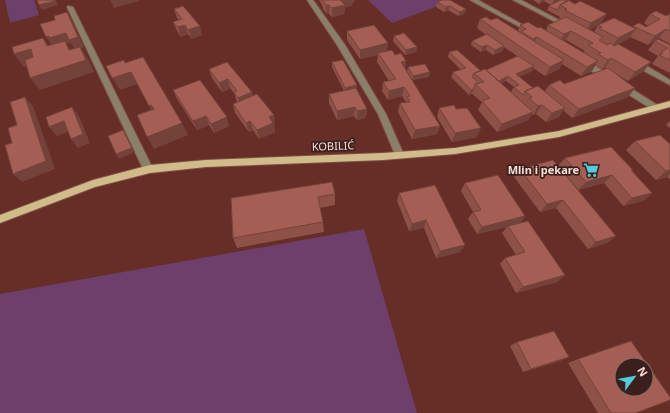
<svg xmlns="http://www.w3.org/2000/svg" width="670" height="413" viewBox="0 0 670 413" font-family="'Noto Sans',sans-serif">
  <rect width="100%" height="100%" fill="#662e26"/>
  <path fill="#6d3f6a" d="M 5,0 L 34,0 L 39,15 L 10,23 Z
    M 368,0 L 441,0 L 446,3 L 392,23 Z
    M 364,229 L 417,413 L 0,413 L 0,294 Z"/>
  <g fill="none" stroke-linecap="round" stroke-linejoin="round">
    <g stroke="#814e46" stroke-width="2">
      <path id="minor" d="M 307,0 L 313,0 L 345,45 L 386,114 L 404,155 L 402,157 L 396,157 L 378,114 L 337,45 Z
        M 470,0 L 478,0 L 534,31 L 529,32 Z
        M 513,0 L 521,0 L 572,27 L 567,28 Z
        M 68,6 L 73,7 L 153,169 L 151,172 L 148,173 L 143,169 L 67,7 Z
        M 580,60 L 586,60 L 659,106 L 660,108 L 659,110 L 653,110 L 580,64 Z
        M 631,60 L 637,60 L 670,80 L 670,85 L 631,64 Z"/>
    </g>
    <g stroke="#814e46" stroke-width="2">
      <path id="major" d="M 670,101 L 670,107 L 559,137 L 455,154 L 383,160 L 206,167 L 150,173 L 95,187 L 0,223 L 0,215 L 93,180 L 150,165 L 206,160 L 383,153 L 455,148 L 559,131 Z"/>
    </g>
    <use href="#minor" fill="#898067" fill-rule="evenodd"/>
    <use href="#major" fill="#d0bc8a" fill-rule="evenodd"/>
  </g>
  <path fill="#8d5147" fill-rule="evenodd" d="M 319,0 L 355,0 L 351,6 L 345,7 L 344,14 L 332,17 L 329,14 L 327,14 L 323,9 L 322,5 Z
    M 533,0 L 559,0 L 558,1 L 601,23 L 590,30 L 594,32 L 598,25 L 633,27 L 633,26 L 646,27 L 648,26 L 644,23 L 650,14 L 666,16 L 670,14 L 670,44 L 659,38 L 648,45 L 630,37 L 629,38 L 615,46 L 651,62 L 644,71 L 628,81 L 613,72 L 635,88 L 628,97 L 572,118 L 563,110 L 559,117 L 546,122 L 536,114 L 533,115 L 532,114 L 528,120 L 497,132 L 478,110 L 482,102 L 472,94 L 469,95 L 451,77 L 453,72 L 461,70 L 448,57 L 449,52 L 481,71 L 486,70 L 517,56 L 504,47 L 502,51 L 493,55 L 486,50 L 481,52 L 471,45 L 472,41 L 486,35 L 477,28 L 480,19 L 491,20 L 518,31 L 520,25 L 538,28 L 546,31 L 548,25 L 560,20 L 559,19 L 560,17 L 547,10 L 549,6 L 551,5 L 544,1 L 539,4 ZM 566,40 L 585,51 L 583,53 L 563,41 ZM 562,64 L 581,76 L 592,71 L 595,65 L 602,69 L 605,68 L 607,69 L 564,84 L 549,85 L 545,91 L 533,88 L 519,77 L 532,71 L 533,68 L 545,76 L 559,69 ZM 506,81 L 514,87 L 511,92 L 501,83 Z
    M 437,2 L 466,9 L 464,14 L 458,16 L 448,10 L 444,12 L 436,7 Z
    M 174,9 L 202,35 L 192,39 L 188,34 L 181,37 L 177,31 L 173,22 L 179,20 L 177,18 Z
    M 347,31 L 395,55 L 406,61 L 405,68 L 440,126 L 437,134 L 412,139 L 398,112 L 400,103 L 406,102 L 402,96 L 388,100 L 382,91 L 383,82 L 389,81 L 377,62 L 378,55 L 360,59 L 347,40 Z
    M 394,36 L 417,47 L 416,52 L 405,55 L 393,41 Z
    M 655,41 L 670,45 L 670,73 L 652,64 L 658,56 L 648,50 Z
    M 332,62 L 357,85 L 357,90 L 356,90 L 367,109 L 366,118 L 357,120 L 354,116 L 337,120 L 329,103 L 329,94 L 344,91 L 332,67 Z
    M 408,67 L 429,77 L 412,80 L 407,72 Z
    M 209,69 L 252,92 L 253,96 L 275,124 L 274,125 L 275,132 L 259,139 L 253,130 L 249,132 L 235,113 L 233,104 L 237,102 L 234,93 L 230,88 L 222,92 L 212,78 Z
    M 173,90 L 229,126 L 214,133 L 209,125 L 197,130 L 177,99 Z
    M 439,108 L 477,137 L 452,142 L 437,117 Z
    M 670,121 L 670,128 L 666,125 Z
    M 635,141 L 670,144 L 670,179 L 667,177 L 656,180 L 626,150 Z
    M 565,158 L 633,170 L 632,171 L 652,193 L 643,201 L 623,206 L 604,183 L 578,190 L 558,166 Z
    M 520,169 L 616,236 L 607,243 L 588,249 L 556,208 L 540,212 L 514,177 Z
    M 465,183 L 525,216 L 520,223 L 565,275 L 557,282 L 516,293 L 500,264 L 505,258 L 516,255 L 502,233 L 507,227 L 477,234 L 468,219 L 473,212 L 461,191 Z
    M 399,193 L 465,245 L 460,252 L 436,258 L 424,228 L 409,231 L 397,201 Z
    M 335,194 L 335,205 L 320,208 L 323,222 L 324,232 L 237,248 L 233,238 L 231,198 Z
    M 517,342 L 569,357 L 560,361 L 523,372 L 510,346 Z
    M 578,359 L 636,413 L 598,413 L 568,363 Z"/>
  <path fill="#73423a" d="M 56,0 L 58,5 L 42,10 L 39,5 Z
    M 110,0 L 139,0 L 139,1 L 114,8 Z
    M 340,0 L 355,0 L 351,6 L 345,7 L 344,14 L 332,17 L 332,8 Z
    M 541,0 L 545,0 L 544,1 L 539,4 Z
    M 554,0 L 559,0 L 558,2 L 552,5 Z
    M 326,5 L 329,5 L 329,14 L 327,14 Z
    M 450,6 L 448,10 L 444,12 L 446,7 Z
    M 466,9 L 464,14 L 458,16 L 460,12 Z
    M 67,12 L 72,21 L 84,47 L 81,48 L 88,59 L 94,72 L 40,90 L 30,78 L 86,60 L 80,48 L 75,49 L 70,43 L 67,44 L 73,53 L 77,63 L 69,50 L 66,44 L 56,47 L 54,45 L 52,46 L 46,37 L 49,36 L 50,38 L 66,33 L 70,40 L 78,37 Z
    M 607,14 L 601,23 L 585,33 L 591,23 Z
    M 185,25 L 188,34 L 181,37 L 178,27 Z
    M 200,26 L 202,35 L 192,39 L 188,30 Z
    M 636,29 L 629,38 L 612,47 L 618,38 Z
    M 666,29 L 659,38 L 648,45 L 655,36 Z
    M 571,31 L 566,40 L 559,43 L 564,34 Z
    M 537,37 L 533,46 L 529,48 L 533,39 Z
    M 43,38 L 52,50 L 47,46 Z
    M 388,43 L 387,52 L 378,53 L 378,55 L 360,59 L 360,50 Z
    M 487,45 L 486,50 L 481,52 L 482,47 Z
    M 504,46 L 502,51 L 493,55 L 495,50 Z
    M 417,47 L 416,52 L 405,55 L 406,50 Z
    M 31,49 L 40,62 L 24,67 L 14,54 Z
    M 611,58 L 605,68 L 602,69 L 608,60 Z
    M 564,60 L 559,69 L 545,76 L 550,67 Z
    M 406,61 L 404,70 L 401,62 Z
    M 598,61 L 592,71 L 581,76 L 587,67 Z
    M 651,62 L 644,71 L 628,81 L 635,72 Z
    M 534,66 L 532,71 L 514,79 L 516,74 Z
    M 131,72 L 137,84 L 120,90 L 112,78 Z
    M 430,72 L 429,77 L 412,80 L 413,76 Z
    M 508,76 L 506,81 L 492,88 L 494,83 Z
    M 228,79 L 230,88 L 222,92 L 219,83 Z
    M 357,85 L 357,90 L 345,93 L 345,88 Z
    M 404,87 L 402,96 L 388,100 L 389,91 Z
    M 635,88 L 628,97 L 572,118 L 579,109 Z
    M 474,89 L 472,93 L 469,95 L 471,90 Z
    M 252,92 L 254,101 L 241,107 L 238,98 Z
    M 25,97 L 33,106 L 55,169 L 22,182 L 13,174 Z
    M 151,105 L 158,117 L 156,118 L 149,106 Z
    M 542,105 L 536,114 L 533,115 L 538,106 Z
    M 72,107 L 79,116 L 90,143 L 78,148 L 71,139 Z
    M 355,107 L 354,116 L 337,120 L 337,111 Z
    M 565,108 L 559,117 L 546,122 L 552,113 Z
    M 367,109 L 366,118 L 357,120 L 357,111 Z
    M 533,112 L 528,120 L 497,132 L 502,124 Z
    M 274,115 L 275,124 L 274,125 L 275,132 L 259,139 L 257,130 L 269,117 Z
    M 206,116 L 209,125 L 197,130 L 193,121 Z
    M 227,117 L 229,126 L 214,133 L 211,124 Z
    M 64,121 L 72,130 L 57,136 L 49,127 Z
    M 250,121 L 253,130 L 249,132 L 246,123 Z
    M 182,123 L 188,135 L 154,149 L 147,137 Z
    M 440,126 L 437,134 L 412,139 L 415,130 Z
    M 481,128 L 477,137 L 452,142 L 455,133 Z
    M 123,130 L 135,152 L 119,159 L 116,154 Z
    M 670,170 L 670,174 L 667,177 L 656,180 L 666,171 Z
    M 612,175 L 604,183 L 578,190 L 586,182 Z
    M 652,193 L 643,201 L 623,206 L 632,198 Z
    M 563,200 L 556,208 L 540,212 L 547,204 Z
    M 525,216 L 519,224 L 508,226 L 507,227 L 477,234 L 482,227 Z
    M 426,220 L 424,228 L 409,231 L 412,224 Z
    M 616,236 L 607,243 L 588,249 L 596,242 Z
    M 465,245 L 460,252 L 436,258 L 440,251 Z
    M 565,275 L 557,282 L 516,293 L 523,287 Z
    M 569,357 L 560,361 L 523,372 L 531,369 Z"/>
  <path fill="#a45e53" stroke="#73423a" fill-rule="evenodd" d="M 37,0 L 55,0 L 55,1 L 39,5 Z
    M 322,0 L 340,0 L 345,5 L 332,8 L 329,5 L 326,5 Z
    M 442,0 L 450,0 L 466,9 L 460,12 L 450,6 L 446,7 L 437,2 Z
    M 560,0 L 565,0 L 568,1 L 560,5 L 557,10 L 549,6 Z
    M 568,0 L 575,4 L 580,1 L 607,14 L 591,23 L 564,10 L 567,9 L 560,5 Z
    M 183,6 L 200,26 L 188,30 L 185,25 L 178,27 L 173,22 L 182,19 L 174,9 Z
    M 656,11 L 666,16 L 670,14 L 670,31 L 666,29 L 655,36 L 633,26 L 639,23 L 646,27 L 660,19 L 650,14 Z
    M 67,12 L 78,37 L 69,40 L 66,33 L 49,38 L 49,36 L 46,37 L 40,24 L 55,20 L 54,16 Z
    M 486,17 L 491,20 L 497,18 L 564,60 L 550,67 L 480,19 Z
    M 566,17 L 603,37 L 599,40 L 607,45 L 610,43 L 614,46 L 618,44 L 651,62 L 635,72 L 611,58 L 608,60 L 598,54 L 601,53 L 588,45 L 593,43 L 571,31 L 564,34 L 548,25 Z
    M 614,18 L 636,29 L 618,38 L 599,28 L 602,27 L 598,25 Z
    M 528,22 L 538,28 L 540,27 L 598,61 L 587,67 L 537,37 L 533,39 L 521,31 L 526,29 L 520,25 Z
    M 374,25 L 388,43 L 360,50 L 347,31 Z
    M 404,33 L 417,47 L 406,50 L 394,36 Z
    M 487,34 L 504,46 L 495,50 L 487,45 L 482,47 L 472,41 Z
    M 43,38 L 47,46 L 65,41 L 69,50 L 80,47 L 86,60 L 30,78 L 25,60 L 33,57 L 31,49 L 14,54 L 12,47 Z
    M 658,39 L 670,45 L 670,60 L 659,55 L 663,53 L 661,52 L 668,48 L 655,41 Z
    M 392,50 L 395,55 L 401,53 L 406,61 L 401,62 L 440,126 L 415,130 L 400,103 L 410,102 L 407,97 L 410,96 L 404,87 L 389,91 L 383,82 L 396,79 L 378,53 Z
    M 457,50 L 481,71 L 474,73 L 472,77 L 479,83 L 475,84 L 474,89 L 471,90 L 453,72 L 466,68 L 449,52 Z
    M 518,56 L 534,66 L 516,74 L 533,88 L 525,91 L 523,95 L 514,87 L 519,85 L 508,76 L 499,81 L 486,70 Z
    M 143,57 L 182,123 L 147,137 L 137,115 L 154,109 L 151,105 L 149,106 L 131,72 L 112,78 L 106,66 L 124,60 L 125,63 Z
    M 343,60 L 357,85 L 345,88 L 332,62 Z
    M 227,62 L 252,92 L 238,98 L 234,92 L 237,91 L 228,79 L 219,83 L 209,69 Z
    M 425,64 L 430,72 L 413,76 L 408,67 Z
    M 608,68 L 635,88 L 579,109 L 549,85 L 560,80 L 564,84 Z
    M 485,69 L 533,112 L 502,124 L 482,101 L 490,98 L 475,84 L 484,82 L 474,73 Z
    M 200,80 L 227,117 L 211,124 L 206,116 L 193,121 L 173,90 Z
    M 538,86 L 565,108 L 552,113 L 542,105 L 538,106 L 529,98 L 532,97 L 525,91 Z
    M 356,88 L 367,109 L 357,111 L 355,107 L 337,111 L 329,94 Z
    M 257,94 L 274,115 L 269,117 L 273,123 L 257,130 L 250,121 L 246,123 L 233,104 Z
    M 25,97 L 46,161 L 13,174 L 5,145 L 12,143 L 8,128 L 17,125 L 10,102 Z
    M 454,105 L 456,109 L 467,108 L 481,128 L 455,133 L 439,108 Z
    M 72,107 L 83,134 L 71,139 L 64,121 L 49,127 L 46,117 Z
    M 123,130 L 132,148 L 116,154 L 108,136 Z
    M 660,135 L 670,144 L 670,170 L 666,171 L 635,141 Z
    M 611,147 L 633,170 L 631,170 L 652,193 L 632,198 L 612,175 L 586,182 L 565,158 Z
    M 553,160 L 616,236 L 596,242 L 563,200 L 547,204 L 520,169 Z
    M 498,175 L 525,216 L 482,227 L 473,212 L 481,210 L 465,183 Z
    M 332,182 L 335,194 L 318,197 L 323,222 L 233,238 L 231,198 Z
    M 435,185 L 465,245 L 440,251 L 426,220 L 412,224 L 399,193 Z
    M 528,221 L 565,275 L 523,287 L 505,258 L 525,252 L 508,226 Z
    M 554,331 L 569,357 L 531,369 L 517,342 Z
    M 631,341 L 670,397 L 670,400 L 636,413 L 611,413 L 578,359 ZM 622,365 L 646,365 L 646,389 L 622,389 Z"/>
  <defs>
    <g id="supermarket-bare" transform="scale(1.2)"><path d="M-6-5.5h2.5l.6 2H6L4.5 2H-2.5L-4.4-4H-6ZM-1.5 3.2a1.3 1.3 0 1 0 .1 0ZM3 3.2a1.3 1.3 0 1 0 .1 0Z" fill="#54cadd" stroke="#3a201c" stroke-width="2.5" paint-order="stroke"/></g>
  </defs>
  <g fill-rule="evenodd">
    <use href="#supermarket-bare" x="591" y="170"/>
  </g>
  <g text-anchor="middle" stroke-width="3.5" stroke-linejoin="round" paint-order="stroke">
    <g font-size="11" fill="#fbddd8" stroke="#3a201c">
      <text transform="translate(333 146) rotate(-2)" y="4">KOBILIĆ</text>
    </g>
    <g font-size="11" font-weight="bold" fill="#fbddd8" stroke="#3a201c" text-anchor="end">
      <text x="579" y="174">Mlin i pekare</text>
    </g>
  </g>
  <g transform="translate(634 377) rotate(58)"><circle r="19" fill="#3a201c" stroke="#876c67"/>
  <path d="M0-3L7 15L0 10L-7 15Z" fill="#54cadd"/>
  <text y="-6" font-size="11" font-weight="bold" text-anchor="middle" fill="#fbddd8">N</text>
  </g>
</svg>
